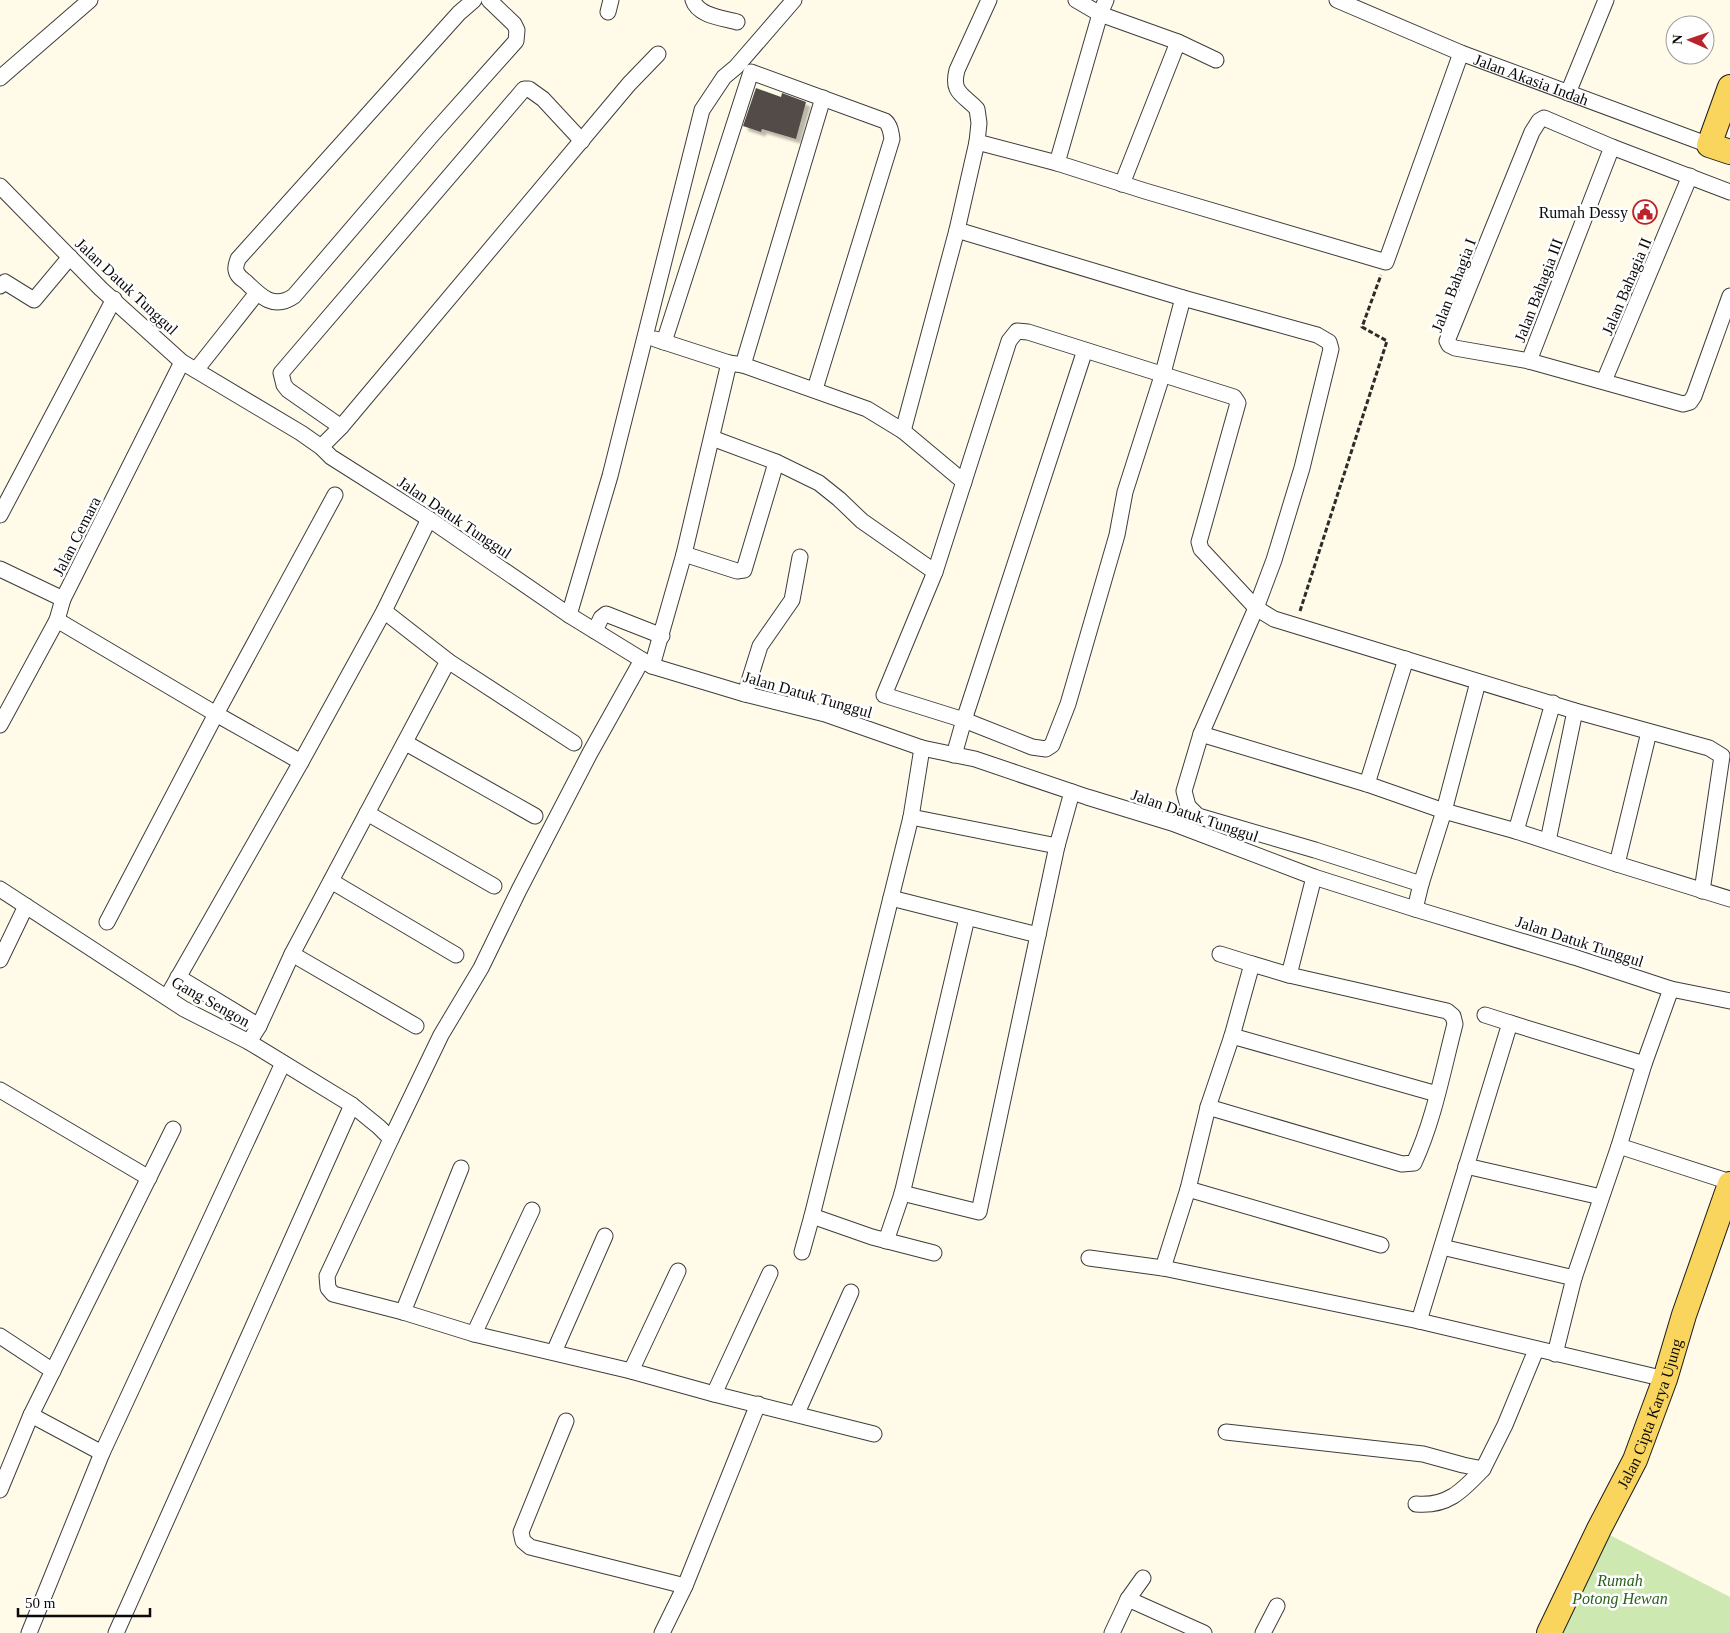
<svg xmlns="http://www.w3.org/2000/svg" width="1730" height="1633" viewBox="0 0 1730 1633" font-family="Georgia,serif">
  <defs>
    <filter id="shadow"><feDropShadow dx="4.5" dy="4.5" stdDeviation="1" flood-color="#0004"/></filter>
  </defs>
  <rect width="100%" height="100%" fill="#fffbe8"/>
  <path fill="#cee8b2" d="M 1600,1530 L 1730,1597 L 1730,1633 L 1548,1633 Z"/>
  <path fill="#534c47" filter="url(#shadow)" d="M 756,88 L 781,97 L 782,93 L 806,102 L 796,139 L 762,129 L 761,132 L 743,126 Z"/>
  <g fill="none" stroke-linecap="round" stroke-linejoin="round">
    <g stroke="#3d3d3d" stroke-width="17">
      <g id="street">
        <path d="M 474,0 L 459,13 L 238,259 C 237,263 235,266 236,270 C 237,276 242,279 246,282 C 261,297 274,310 294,296 L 432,135 L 516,41 L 517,30 L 514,24 L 489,0"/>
        <path d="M 693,0 C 698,16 723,18 737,22"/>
        <path d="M 1076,0 L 1100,14 L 1178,42 L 1122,184"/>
        <path d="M 1106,0 L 1100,14 L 1057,163 L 1145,191 L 1386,262 L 1461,53"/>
        <path id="s1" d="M 1337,0 L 1461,53 L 1709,145"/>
        <path d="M 608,12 L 611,0"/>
        <path d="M 1178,42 L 1216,60"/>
        <path d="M 0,78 L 90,0"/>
        <path d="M 1568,93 L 1606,0"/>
        <path d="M 977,142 L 979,123 L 977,109 C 963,94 951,93 957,70 L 989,0"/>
        <path d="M 0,186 L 101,289 L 182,362 L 301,433 L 321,447 L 331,457 L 429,519 L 569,615 L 652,666 L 745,694 L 825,714 L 922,748 L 975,759 L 1087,797 L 1172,823 L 1314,877 L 1415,909 L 1574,957 L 1671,989 L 1730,1001"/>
        <path d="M 1730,192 L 1612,147 L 1544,118 L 1539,121 L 1532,132 L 1447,341 L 1449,345 L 1455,348 L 1529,361 L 1683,404 L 1690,402 L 1694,396 L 1730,296"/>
        <path d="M 957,230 L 1183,298 L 1317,335 L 1329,342 L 1331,349 L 1302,468 L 1274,560 L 1256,608 L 1201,734 L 1184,791 L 1188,806 L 1198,816 L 1315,850 L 1421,884 L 1415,909"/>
        <path d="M 0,286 L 5,282 L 34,300 L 70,257"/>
        <path d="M 655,339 L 729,363 L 743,365 L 867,409 L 903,431 L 964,482"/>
        <path d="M 664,342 L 751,72 L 885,121 C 890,125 891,132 892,139 L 815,389"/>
        <path d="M 1085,350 L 964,720 L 884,695 L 935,572 L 1009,341 L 1017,331 L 1028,332 L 1234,397 L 1238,403 L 1199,542 L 1201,549 L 1256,608 L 1274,619 L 1575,711 L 1709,748 L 1722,756 L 1702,891"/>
        <path d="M 1529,361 L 1612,147"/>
        <path d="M 743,365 L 823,98"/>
        <path d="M 196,370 L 257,293"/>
        <path d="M 1604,381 L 1690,176"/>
        <path d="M 341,427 L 288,390 L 284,385 L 281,373 L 524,89 L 529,89 L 543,99 L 582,141"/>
        <path d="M 903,431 L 957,230 L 977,142 L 1057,163"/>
        <path d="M 321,447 L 341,427 L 629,84 L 658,54"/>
        <path d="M 776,462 L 819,483 L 839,499 L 862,521 L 935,572"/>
        <path d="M 0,515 L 114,299"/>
        <path d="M 684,554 L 737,571 L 744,570 L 773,473 L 776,462 L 712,438"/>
        <path d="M 0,569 L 63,599"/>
        <path d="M 384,611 L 448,661 L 574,743"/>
        <path d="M 569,615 L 610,476 L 702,110 L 724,77 L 736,67 L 794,0"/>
        <path d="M 57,620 L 216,714 L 335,495"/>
        <path d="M 595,631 L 601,618 L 606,614 L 662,636"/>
        <path d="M 652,666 L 684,554 L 729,363"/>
        <path d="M 745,694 L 760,646 L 792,600 L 800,557"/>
        <path d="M 0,725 L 57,620 L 63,599 L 182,362"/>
        <path d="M 1201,734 L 1367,784 L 1444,811 L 1516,831 L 1617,864 L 1730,899"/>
        <path d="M 406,743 L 535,816"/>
        <path d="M 954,755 L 964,720 L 1032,747 L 1046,749 L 1052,745 L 1068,704 L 1117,535 L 1125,492 L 1163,373 L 1183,298"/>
        <path d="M 1367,784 L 1406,659"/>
        <path d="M 367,813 L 494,886"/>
        <path d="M 911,817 L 922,748"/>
        <path d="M 1516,831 L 1553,703"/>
        <path d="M 1548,841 L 1575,711"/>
        <path d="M 1617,864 L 1649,732"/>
        <path d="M 331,881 L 456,955"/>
        <path d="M 1421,884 L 1444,811 L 1478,682"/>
        <path d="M 0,889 L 184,1009 L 249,1042 L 352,1105 L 379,1127 L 391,1139 L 327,1276 L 328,1288 L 333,1294 L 403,1312 L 474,1334 L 631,1371 L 714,1394 L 874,1434"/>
        <path d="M 891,898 L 1038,935"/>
        <path d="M 107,922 L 216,714 L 301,762"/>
        <path d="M 292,954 L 416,1026"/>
        <path d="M 1220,954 L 1252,964"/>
        <path d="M 0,960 L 26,906"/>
        <path d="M 178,977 L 259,1026"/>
        <path d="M 167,997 L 301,762 L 384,611 L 429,519"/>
        <path d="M 1485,1015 L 1510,1023"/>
        <path d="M 1232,1036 L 1437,1094"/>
        <path d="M 249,1042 L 259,1026 L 292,954 L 448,661"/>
        <path d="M 0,1090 L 149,1178"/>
        <path d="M 1208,1107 L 1402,1164 L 1414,1163 C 1434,1120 1443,1070 1455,1024 L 1453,1016 L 1447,1011 L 1289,975"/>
        <path d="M 391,1139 L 441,1035 L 481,968 L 519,890 L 590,753 L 642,660"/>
        <path d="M 1619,1146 L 1730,1182"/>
        <path d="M 1466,1166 L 1601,1197"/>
        <path d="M 1188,1189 L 1381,1245"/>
        <path d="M 902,1193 L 979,1212 L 1057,846 L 1072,792"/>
        <path d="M 812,1216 L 872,1237 L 934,1253"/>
        <path d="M 886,1241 L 902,1194 L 967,918"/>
        <path d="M 1442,1247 L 1574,1278"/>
        <path d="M 802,1252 L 812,1216 L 911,817 L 1057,846"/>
        <path d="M 1089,1258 L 1163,1268 L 1419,1321 L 1665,1379"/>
        <path d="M 1163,1268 L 1188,1189 L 1208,1107 L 1232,1036 L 1252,964 L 1289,975 L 1314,877"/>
        <path d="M 403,1312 L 461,1168"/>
        <path d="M 1419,1321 L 1510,1023 L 1644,1064"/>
        <path d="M 474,1334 L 532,1210"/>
        <path d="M 0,1336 L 53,1371"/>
        <path d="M 554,1352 L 605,1236"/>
        <path d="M 1555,1354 L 1574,1278 L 1619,1146 L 1644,1064 L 1671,989"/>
        <path d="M 631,1371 L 678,1271"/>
        <path d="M 714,1394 L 770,1273"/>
        <path d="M 797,1413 L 851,1292"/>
        <path d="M 31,1415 L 102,1453"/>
        <path d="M 566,1421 L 521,1532 L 523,1541 L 530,1547 L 685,1586"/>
        <path d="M 1226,1432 L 1423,1454 L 1463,1465 L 1483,1469 L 1505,1425 L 1536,1350"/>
        <path d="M 0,1490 L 31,1415 L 173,1129"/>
        <path d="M 1416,1504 C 1448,1507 1463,1490 1483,1469"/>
        <path d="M 1128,1599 L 1204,1633"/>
        <path d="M 29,1633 L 102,1453 L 283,1063"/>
        <path d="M 116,1633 L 352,1105"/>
        <path d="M 662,1633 L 685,1586 L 758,1404"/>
        <path d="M 1112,1633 L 1128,1599 L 1143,1578"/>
        <path d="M 1263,1633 L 1277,1606"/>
      </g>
    </g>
    <g stroke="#1b1b1b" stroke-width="26">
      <g id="primary">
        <path d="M 1730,87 L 1709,145 L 1730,152"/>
        <path id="s2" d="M 1549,1633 L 1599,1529 L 1635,1460 L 1665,1379 L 1684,1315 L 1730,1184"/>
      </g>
    </g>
    <path stroke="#2c2c2c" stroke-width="3" stroke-dasharray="5 2.5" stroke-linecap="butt" d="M 1300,611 L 1387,341 L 1362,327 L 1381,275"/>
    <use href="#street" stroke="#fff" stroke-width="15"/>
    <use href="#primary" stroke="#f9d55d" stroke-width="24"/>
  </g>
  <defs>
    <g id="civic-ring" transform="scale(1.25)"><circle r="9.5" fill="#fff" stroke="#ba2329" stroke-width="1.5"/><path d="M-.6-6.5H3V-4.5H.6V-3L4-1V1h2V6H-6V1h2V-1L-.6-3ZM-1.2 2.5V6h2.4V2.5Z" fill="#ba2329"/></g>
  </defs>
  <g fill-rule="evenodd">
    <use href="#civic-ring" x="1645" y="212"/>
  </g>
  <g text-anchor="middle" stroke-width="5" stroke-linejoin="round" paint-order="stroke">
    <g font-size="16" fill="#0a0a0a" stroke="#fff">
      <text dy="6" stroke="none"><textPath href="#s1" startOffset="210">Jalan Akasia Indah</textPath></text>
      <text transform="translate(1453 285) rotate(-69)" y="6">Jalan Bahagia I</text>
      <text transform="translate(127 286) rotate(43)" y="6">Jalan Datuk Tunggul</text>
      <text transform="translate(1626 286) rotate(-67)" y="6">Jalan Bahagia II</text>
      <text transform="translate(1538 290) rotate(-69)" y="6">Jalan Bahagia III</text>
      <text transform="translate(455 517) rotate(34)" y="6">Jalan Datuk Tunggul</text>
      <text transform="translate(76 536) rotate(-63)" y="6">Jalan Cemara</text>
      <text transform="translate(808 694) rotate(16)" y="6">Jalan Datuk Tunggul</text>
      <text transform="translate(1195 815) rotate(19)" y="6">Jalan Datuk Tunggul</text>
      <text transform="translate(1580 941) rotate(18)" y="6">Jalan Datuk Tunggul</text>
      <text transform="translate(211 1001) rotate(29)" y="6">Gang Sengon</text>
      <text dy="6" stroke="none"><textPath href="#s2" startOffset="242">Jalan Cipta Karya Ujung</textPath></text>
    </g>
    <g font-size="16" fill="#0a0a0a" stroke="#fff" text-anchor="end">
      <text x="1628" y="218">Rumah Dessy</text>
    </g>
    <g font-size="16" font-style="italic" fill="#29611c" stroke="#fff">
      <text x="1620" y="1586">Rumah<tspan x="1620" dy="18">Potong Hewan</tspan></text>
    </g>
  </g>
  <g transform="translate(1690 40) rotate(272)"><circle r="24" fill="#ffffff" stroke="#9d9d9d"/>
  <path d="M0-4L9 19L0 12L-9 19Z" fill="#ba2329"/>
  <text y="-8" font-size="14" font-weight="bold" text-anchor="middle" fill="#0a0a0a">N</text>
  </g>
  <path d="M18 1608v8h132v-8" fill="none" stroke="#0a0a0a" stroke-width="2.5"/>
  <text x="25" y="1608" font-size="15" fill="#0a0a0a" stroke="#ffffff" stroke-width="4" paint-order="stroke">50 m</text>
</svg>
